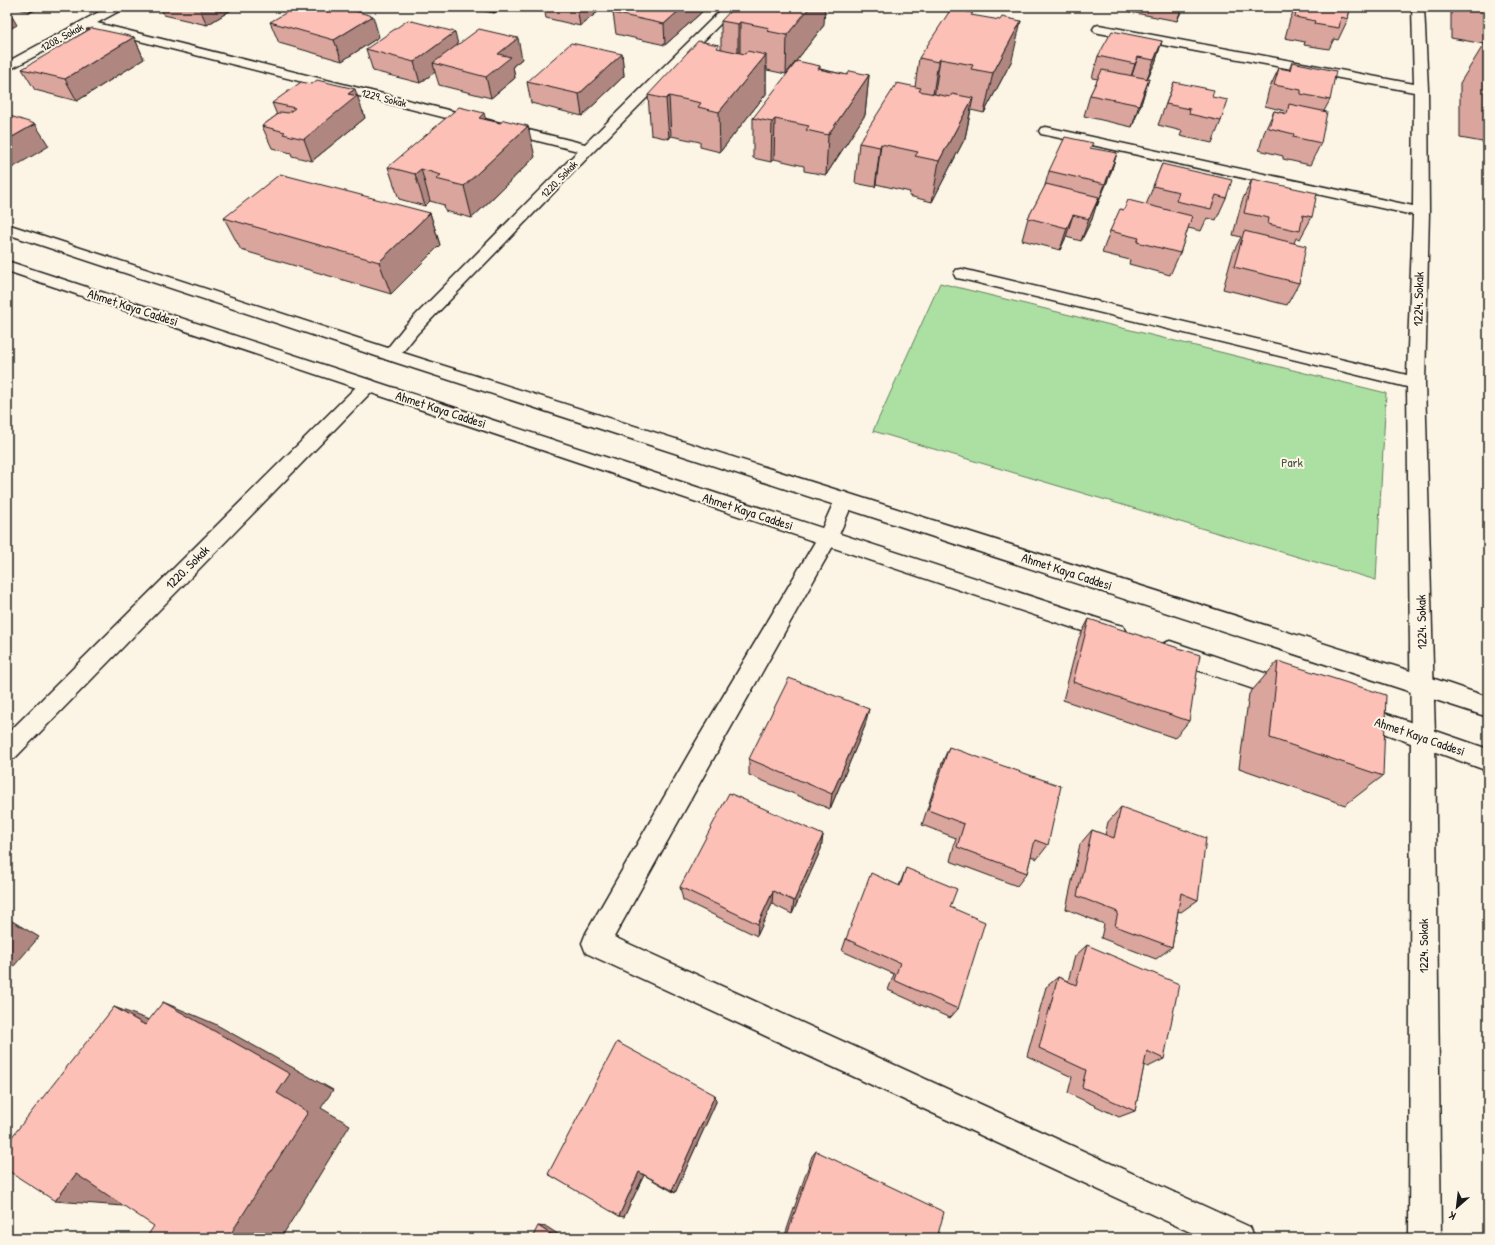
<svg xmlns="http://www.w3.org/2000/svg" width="1495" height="1245" viewBox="0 0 1495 1245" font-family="'Patrick Hand',sans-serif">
  <rect width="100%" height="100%" fill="#fcf5e5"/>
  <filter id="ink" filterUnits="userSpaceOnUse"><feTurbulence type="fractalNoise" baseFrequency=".025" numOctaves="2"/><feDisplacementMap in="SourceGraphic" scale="8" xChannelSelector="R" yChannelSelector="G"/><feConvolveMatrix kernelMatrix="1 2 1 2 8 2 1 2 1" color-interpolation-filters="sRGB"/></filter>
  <g filter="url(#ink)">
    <path fill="#ace0a2" stroke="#647e5f" d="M 940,283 L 1386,393 L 1376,580 L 873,431 Z"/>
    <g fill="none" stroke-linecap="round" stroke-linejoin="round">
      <g stroke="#1c1c1c" stroke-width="3">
        <path id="minor" d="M 108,7 L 123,7 L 121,10 L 97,23 L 585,144 L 724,7 L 737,7 L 593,152 L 417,334 L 397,359 L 391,361 L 385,359 L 382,355 L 405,326 L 578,151 L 88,28 L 7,71 L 7,62 Z
          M 1412,7 L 1424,7 L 1428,89 L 1429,212 L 1425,383 L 1435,736 L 1441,1238 L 1409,1238 L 1411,736 L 1407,387 L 962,279 L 956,278 L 954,274 L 956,270 L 962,269 L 1407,375 L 1413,215 L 1046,135 L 1041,134 L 1039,131 L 1041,128 L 1046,127 L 1413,206 L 1414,92 L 1099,33 L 1095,32 L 1093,29 L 1095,26 L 1099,25 L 1414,84 Z
          M 368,379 L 374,381 L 377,385 L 374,389 L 15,758 L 7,761 L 7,734 L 362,381 Z
          M 844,492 L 851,495 L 854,500 L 838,537 L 712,761 L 614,937 L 1250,1227 L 1255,1238 L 1203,1238 L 586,953 L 582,943 L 586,933 L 694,745 L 819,535 L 837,495 Z"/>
      </g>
      <g stroke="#1c1c1c" stroke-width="3">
        <path id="secondary" d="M 7,224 L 397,351 L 1423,675 L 1488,697 L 1488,717 L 385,359 L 7,234 Z
          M 7,261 L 1115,624 L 1123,626 L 1126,633 L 1123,640 L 1115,642 L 7,271 Z
          M 1170,641 L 1297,684 L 1301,691 L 1297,698 L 1289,701 L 1162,658 L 1159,651 L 1162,644 Z
          M 1358,704 L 1488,749 L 1488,771 L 1350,721 L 1346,714 L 1350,707 Z"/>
      </g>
      <use href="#minor" fill="#fcf5e5" fill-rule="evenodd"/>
      <use href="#secondary" fill="#fcf5e5" fill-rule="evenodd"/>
    </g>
    <path fill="#d9a59d" stroke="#1c1c1c" d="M 11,7 L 41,7 L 31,12 Z
      M 160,7 L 236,7 L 207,25 L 164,15 Z
      M 470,7 L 503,7 L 494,13 L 470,8 Z
      M 544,7 L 604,7 L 580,26 L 546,18 Z
      M 1132,7 L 1183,7 L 1177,21 L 1130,12 Z
      M 1293,7 L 1350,7 L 1348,19 L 1338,40 L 1334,39 L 1329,49 L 1304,45 L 1305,42 L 1285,38 L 1290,19 L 1295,8 L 1293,8 Z
      M 1451,7 L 1488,7 L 1488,143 L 1460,138 L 1460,83 L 1484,44 L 1451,38 Z
      M 702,12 L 665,45 L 616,34 L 613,13 Z
      M 972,15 L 1012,60 L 984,113 L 971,110 L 965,138 L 932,202 L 909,196 L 910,192 L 876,184 L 875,187 L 855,183 L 859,143 L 915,87 L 919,58 Z
      M 721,21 L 824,25 L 786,74 L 767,70 L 767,66 L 766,66 L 766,94 L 720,152 L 700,147 L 700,142 L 671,136 L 669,139 L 651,135 L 648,95 L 721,49 Z
      M 270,22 L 379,37 L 342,61 L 279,43 Z
      M 134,37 L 144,59 L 77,101 L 35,90 L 22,69 Z
      M 1162,41 L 1155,63 L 1147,79 L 1142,101 L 1132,127 L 1084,116 L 1090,95 L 1098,79 L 1092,78 L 1098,56 Z
      M 458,45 L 522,59 L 513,66 L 515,78 L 491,98 L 439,85 L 435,72 L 420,83 L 373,71 L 366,49 Z
      M 622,54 L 624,76 L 582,116 L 531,103 L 527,82 Z
      M 1292,62 L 1330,100 L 1324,111 L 1321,143 L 1310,165 L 1283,159 L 1283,156 L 1259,150 L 1264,133 L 1274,111 L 1284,113 L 1285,111 L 1265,106 L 1269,89 L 1279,68 L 1289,70 Z
      M 820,66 L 820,69 L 847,75 L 869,75 L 865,115 L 826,175 L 804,171 L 804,166 L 774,159 L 771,162 L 753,158 L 753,118 Z
      M 1174,82 L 1212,97 L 1221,121 L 1212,143 L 1180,136 L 1182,131 L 1158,125 Z
      M 272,103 L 363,111 L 365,118 L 312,161 L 292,156 L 291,153 L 272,148 L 262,126 L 277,115 Z
      M 486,120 L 535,157 L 472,218 L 445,211 L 444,205 L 430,201 L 425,206 L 399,199 L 388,167 Z
      M 1117,153 L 1110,175 L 1097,206 L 1096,205 L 1092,219 L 1081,241 L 1066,237 L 1060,250 L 1022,240 L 1028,218 L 1044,189 L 1049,171 Z
      M 1162,164 L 1226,198 L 1216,220 L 1207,218 L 1201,231 L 1188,228 L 1180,253 L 1170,275 L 1129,264 L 1130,260 L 1102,253 L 1110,231 L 1124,210 L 1146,205 Z
      M 1252,179 L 1312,217 L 1300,239 L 1296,238 L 1294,243 L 1299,283 L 1287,305 L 1223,289 L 1233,253 L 1241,237 L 1233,235 L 1242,201 Z
      M 430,213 L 440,245 L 391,294 L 241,250 L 224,218 Z
      M 1089,619 L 1189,721 L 1175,738 L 1063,700 L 1079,638 Z
      M 1278,661 L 1383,776 L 1345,805 L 1239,768 L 1249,694 Z
      M 865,726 L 830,809 L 749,775 L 749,759 Z
      M 949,747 L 1048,845 L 1037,859 L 1031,856 L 1027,873 L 1017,886 L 950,861 L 956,838 L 922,825 L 942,763 Z
      M 1121,807 L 1198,900 L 1181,912 L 1178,911 L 1172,947 L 1156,959 L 1101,938 L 1104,924 L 1066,909 L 1080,844 L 1092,830 L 1105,835 L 1108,822 Z
      M 823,835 L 821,849 L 792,914 L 772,904 L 757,936 L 683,900 L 680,887 Z
      M 906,868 L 950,907 L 958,1009 L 950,1018 L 888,990 L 894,974 L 842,951 L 846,939 L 899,886 Z
      M 1087,945 L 1164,1059 L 1148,1067 L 1144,1065 L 1135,1111 L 1119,1117 L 1068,1093 L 1072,1077 L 1027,1056 L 1046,987 L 1058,977 L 1068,981 L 1075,956 Z
      M 715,1095 L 716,1102 L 675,1193 L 644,1175 L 624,1217 L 548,1174 Z
      M 816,1151 L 937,1238 L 784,1238 L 812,1156 Z"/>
    <path fill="#b08680" stroke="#1c1c1c" d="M 28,7 L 41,7 L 31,12 Z
      M 199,7 L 236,7 L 207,25 Z
      M 493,7 L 503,7 L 494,13 Z
      M 577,7 L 604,7 L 580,26 Z
      M 683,7 L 702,7 L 702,12 L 665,45 L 664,24 Z
      M 810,7 L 825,7 L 824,25 L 786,74 L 787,35 Z
      M 1182,7 L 1183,7 L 1177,21 Z
      M 7,8 L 17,25 L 7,31 Z
      M 373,16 L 379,37 L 342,61 L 334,40 Z
      M 1021,21 L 1012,60 L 984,113 L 993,73 Z
      M 740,22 L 740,61 L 738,63 L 738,24 Z
      M 455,32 L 460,53 L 433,63 L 435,72 L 420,83 L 414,62 Z
      M 134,37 L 144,59 L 77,101 L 65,79 Z
      M 518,38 L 522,59 L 513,66 L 515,78 L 491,98 L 486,77 L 498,54 Z
      M 1162,41 L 1155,63 L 1146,81 L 1154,60 Z
      M 622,54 L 624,76 L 582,116 L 579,94 Z
      M 766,55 L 766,94 L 720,152 L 719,112 Z
      M 1138,57 L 1131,78 L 1128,86 L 1135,64 Z
      M 940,59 L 934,98 L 932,101 L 938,62 Z
      M 869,75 L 865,115 L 826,175 L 828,135 Z
      M 1149,79 L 1142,101 L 1132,127 L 1139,105 Z
      M 355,89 L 365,118 L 312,161 L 304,139 L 348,94 Z
      M 669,96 L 671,136 L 669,139 L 666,99 Z
      M 973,98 L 965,138 L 932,202 L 939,161 Z
      M 484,113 L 492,145 L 479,118 Z
      M 775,119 L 774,159 L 771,162 L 772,122 Z
      M 35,124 L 49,146 L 7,171 L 7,140 Z
      M 528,126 L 535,157 L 472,218 L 464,186 Z
      M 881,144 L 876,184 L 875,187 L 880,147 Z
      M 1117,153 L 1110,175 L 1097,206 L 1105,184 Z
      M 421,169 L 430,201 L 425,206 L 415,174 Z
      M 1099,197 L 1092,219 L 1081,241 L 1089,219 Z
      M 430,213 L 440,245 L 391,294 L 379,262 Z
      M 1073,215 L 1066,237 L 1060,250 L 1067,228 Z
      M 869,709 L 865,726 L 830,809 L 832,794 Z
      M 823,835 L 821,849 L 792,914 L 794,901 Z
      M 773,891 L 772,904 L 757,936 L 758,924 Z
      M 7,918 L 39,937 L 7,974 Z
      M 163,1002 L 215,1024 L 333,1090 L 321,1108 L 350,1125 L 281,1238 L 228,1238 L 277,1093 Z
      M 114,1007 L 171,1028 L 145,1025 Z
      M 715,1095 L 716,1102 L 675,1193 L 672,1190 Z
      M 639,1172 L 644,1175 L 624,1217 L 619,1216 Z
      M 76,1174 L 142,1181 L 123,1206 L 55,1201 Z
      M 538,1226 L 547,1227 L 564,1238 L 557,1238 Z"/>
    <path fill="#fcc0b7" stroke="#1c1c1c" d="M 296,7 L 340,7 L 373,16 L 334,40 L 270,22 Z
      M 620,7 L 683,7 L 664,24 L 613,13 Z
      M 734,7 L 810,7 L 787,35 L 767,31 L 770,28 L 740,22 L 738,24 L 721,21 Z
      M 1297,7 L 1350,7 L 1348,19 L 1341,17 L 1339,28 L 1314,24 L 1315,21 L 1295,17 Z
      M 951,9 L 973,13 L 971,15 L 1000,20 L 1002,17 L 1021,21 L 993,73 L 971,69 L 973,65 L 940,59 L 938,62 L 919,58 Z
      M 408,20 L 455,32 L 414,62 L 366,49 Z
      M 92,28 L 134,37 L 65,79 L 22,69 Z
      M 479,29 L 518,38 L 498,54 L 511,57 L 486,77 L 433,63 Z
      M 1112,31 L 1162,41 L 1154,60 L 1138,57 L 1135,64 L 1098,56 Z
      M 698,41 L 719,45 L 717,48 L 745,54 L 747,51 L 766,55 L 719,112 L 698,107 L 701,103 L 669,96 L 666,99 L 648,95 Z
      M 571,43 L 622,54 L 579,94 L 527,82 Z
      M 797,61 L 820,66 L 818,69 L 847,75 L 850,71 L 869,75 L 828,135 L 806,130 L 809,126 L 775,119 L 772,122 L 753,118 Z
      M 1292,62 L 1336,71 L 1330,100 L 1301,94 L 1301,90 L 1274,85 L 1279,68 L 1290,70 Z
      M 1102,70 L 1149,79 L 1139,105 L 1090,95 Z
      M 317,80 L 355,89 L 348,94 L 357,96 L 304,139 L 283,134 L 285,132 L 262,126 L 281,112 L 288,113 L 295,108 L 272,103 L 301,82 L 312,84 Z
      M 1174,82 L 1214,90 L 1212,97 L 1228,100 L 1221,121 L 1189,114 L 1190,109 L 1166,104 Z
      M 897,83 L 921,88 L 919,91 L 950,97 L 952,94 L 973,98 L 939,161 L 915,156 L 918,152 L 881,144 L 880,147 L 859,143 Z
      M 1289,104 L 1327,112 L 1321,143 L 1293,137 L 1294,134 L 1269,128 L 1274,111 L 1287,114 Z
      M 459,107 L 484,113 L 479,118 L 500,123 L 504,120 L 528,126 L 464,186 L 436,179 L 441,175 L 421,169 L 415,174 L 388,167 Z
      M 7,115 L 35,124 L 7,140 Z
      M 1065,137 L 1093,143 L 1090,148 L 1117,153 L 1105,184 L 1049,171 Z
      M 1162,164 L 1232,180 L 1226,198 L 1216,195 L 1211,209 L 1176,201 L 1179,192 L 1153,186 Z
      M 280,174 L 430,213 L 379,262 L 224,218 Z
      M 1252,179 L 1317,193 L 1312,217 L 1303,215 L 1300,231 L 1268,224 L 1269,218 L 1244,213 Z
      M 1046,184 L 1099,197 L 1089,219 L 1073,215 L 1067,228 L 1028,218 Z
      M 1128,200 L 1192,216 L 1180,253 L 1137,242 L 1139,238 L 1110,231 L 1120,209 L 1124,210 Z
      M 1244,231 L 1306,246 L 1299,283 L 1234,267 Z
      M 1089,619 L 1200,655 L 1189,721 L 1073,682 Z
      M 1278,661 L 1386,695 L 1383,776 L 1270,738 Z
      M 789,678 L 869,709 L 832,794 L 749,759 Z
      M 949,747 L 1061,786 L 1048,845 L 1035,840 L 1027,873 L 957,847 L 964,824 L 928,810 Z
      M 729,793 L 823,835 L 794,901 L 773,891 L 758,924 L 680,887 Z
      M 1121,807 L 1206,838 L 1198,900 L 1181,893 L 1172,947 L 1115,926 L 1118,912 L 1077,896 L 1092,830 L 1114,838 Z
      M 906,868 L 957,889 L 950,907 L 985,922 L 958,1009 L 894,980 L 900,963 L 846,939 L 871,873 L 900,886 Z
      M 1087,945 L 1179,984 L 1164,1059 L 1147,1051 L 1135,1111 L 1082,1087 L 1086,1070 L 1039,1048 L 1058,977 L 1076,985 Z
      M 163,1002 L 290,1074 L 277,1093 L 308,1112 L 228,1238 L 146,1238 L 154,1226 L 76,1174 L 55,1201 L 7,1170 L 7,1143 L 114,1007 L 145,1025 Z
      M 617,1042 L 715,1095 L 672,1190 L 639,1172 L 619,1216 L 548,1174 Z
      M 816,1151 L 944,1212 L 937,1238 L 786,1238 Z
      M 538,1226 L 557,1238 L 532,1238 Z"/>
  </g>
  <g text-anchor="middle" stroke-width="4" stroke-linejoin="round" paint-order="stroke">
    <g font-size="11" fill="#1c1c1c" stroke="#fcf5e5">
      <text transform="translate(62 37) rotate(-29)" y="4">1208. Sokak</text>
      <text transform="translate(384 98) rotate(14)" y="4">1229. Sokak</text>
      <text transform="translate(559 179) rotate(-46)" y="4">1220. Sokak</text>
    </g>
    <g font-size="13" fill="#1c1c1c" stroke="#fcf5e5">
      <text transform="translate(1418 299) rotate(-89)" y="5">1224. Sokak</text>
      <text transform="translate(133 307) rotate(18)" y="5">Ahmet Kaya Caddesi</text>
      <text transform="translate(441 409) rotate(18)" y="5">Ahmet Kaya Caddesi</text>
      <text transform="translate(748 511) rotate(18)" y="5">Ahmet Kaya Caddesi</text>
      <text transform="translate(187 567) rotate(-45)" y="5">1220. Sokak</text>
      <text transform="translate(1067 571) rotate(18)" y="5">Ahmet Kaya Caddesi</text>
      <text transform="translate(1421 622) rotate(-91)" y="5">1224. Sokak</text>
      <text transform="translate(1420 736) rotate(19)" y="5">Ahmet Kaya Caddesi</text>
      <text transform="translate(1423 946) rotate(-90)" y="5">1224. Sokak</text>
    </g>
    <g font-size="13" fill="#475744" stroke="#fcf5e5">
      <text x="1292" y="467">Park</text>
    </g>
  </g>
  <rect width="1495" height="1245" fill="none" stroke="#fcf5e5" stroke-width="24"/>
  <rect x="12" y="12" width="1471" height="1221" fill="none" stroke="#1c1c1c" stroke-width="1.5" filter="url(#ink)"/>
  <g transform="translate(1457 1207) rotate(208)" stroke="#fcf5e5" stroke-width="3" paint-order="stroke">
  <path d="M0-3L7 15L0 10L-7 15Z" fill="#1c1c1c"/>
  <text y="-6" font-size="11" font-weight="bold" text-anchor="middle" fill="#1c1c1c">K</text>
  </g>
</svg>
